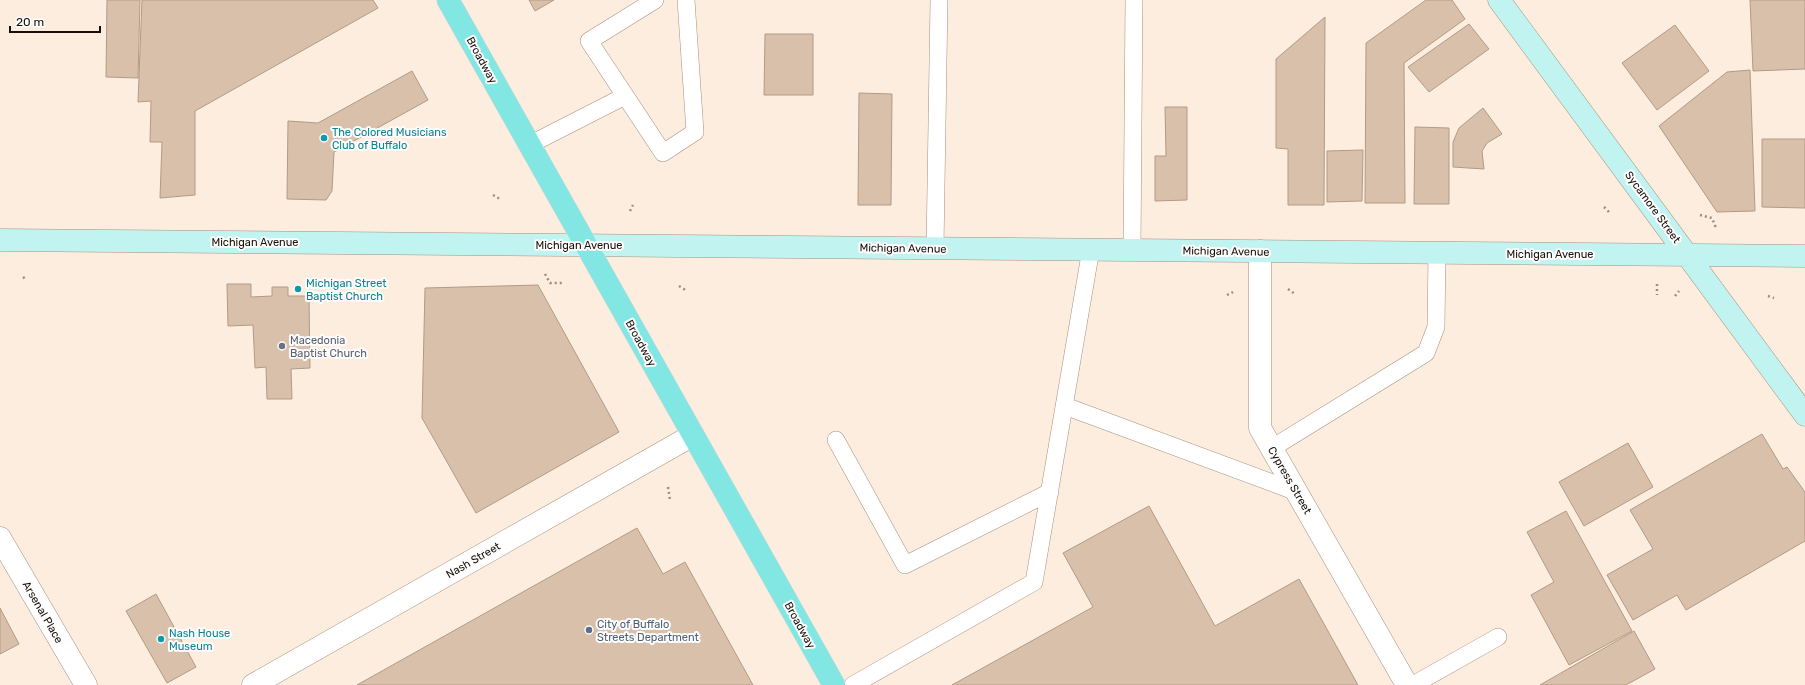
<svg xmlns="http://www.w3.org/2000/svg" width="1805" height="685" viewBox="0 0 1805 685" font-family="Rubik,sans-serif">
  <rect width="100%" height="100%" fill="#fceddf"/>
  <path fill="#d9c0ab" stroke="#b29a85" d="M 107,0 L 140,0 L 138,78 L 106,77 Z
    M 142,0 L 373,0 L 378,8 L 195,111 L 195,195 L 160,198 L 162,142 L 150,142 L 151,101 L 138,102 Z
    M 529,0 L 554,0 L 535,11 Z
    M 1426,0 L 1452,0 L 1465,19 L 1404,63 L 1405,203 L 1365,203 L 1366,43 Z
    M 1750,0 L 1805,0 L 1805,69 L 1753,71 Z
    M 1325,17 L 1324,205 L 1288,205 L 1288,149 L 1276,148 L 1276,59 Z
    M 1469,24 L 1489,49 L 1429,92 L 1408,67 Z
    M 1675,25 L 1709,71 L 1657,110 L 1622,63 Z
    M 765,34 L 813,34 L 813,95 L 764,95 Z
    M 1750,70 L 1755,211 L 1717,212 L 1659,126 L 1727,72 Z
    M 412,71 L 428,100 L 334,152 L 332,191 L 326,200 L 287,199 L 288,121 L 318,123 Z
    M 859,93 L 892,94 L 891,205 L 858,205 Z
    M 1165,107 L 1187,107 L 1187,200 L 1155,201 L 1155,156 L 1166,156 Z
    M 1483,108 L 1502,134 L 1487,143 L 1482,151 L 1484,169 L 1453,167 L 1453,142 L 1459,128 Z
    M 1415,127 L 1449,128 L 1449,204 L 1414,204 Z
    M 1762,139 L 1805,139 L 1805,208 L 1762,207 Z
    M 1363,150 L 1362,201 L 1327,202 L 1327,151 Z
    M 227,284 L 251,284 L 251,297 L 272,296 L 272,287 L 288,287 L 288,296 L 309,296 L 310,368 L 291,369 L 292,399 L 267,399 L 266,367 L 255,368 L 253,325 L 228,326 Z
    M 538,285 L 619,432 L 476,513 L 422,418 L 425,288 Z
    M 1762,434 L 1783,469 L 1787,467 L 1805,492 L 1805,541 L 1686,610 L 1677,595 L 1633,620 L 1607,575 L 1653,549 L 1630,510 Z
    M 1628,443 L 1653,487 L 1584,526 L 1559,482 Z
    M 1149,506 L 1215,626 L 1299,579 L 1358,685 L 952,685 L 1093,607 L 1063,553 Z
    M 1566,511 L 1632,631 L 1569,665 L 1531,595 L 1554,582 L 1527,532 Z
    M 637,528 L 663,574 L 685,562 L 753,685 L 357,685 Z
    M 156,594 L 196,667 L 167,683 L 126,611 Z
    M 0,608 L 19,644 L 0,654 Z
    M 1634,631 L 1655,669 L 1626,685 L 1540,685 Z"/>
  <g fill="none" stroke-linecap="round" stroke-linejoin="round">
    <g stroke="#a7907b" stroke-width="18">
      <path id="lane" d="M 655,0 L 589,41 L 663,153 L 695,132 L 686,0
        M 529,145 L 625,96
        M 935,248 L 939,0
        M 1132,250 L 1134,0
        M 1065,406 L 1297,492
        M 836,440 L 905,565 L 1050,492
        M 1272,448 L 1426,353 L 1436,327 L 1437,253
        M 853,685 L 1034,582 L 1091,249
        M 1413,685 L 1498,637"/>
    </g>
    <g stroke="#a7907b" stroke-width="23">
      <path id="street" d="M 1260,251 L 1260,428 L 1407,685
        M 0,538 L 86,685
        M 253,685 L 693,435"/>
    </g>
    <g stroke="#a7907b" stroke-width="23">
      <path id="secondary" d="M 1499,0 L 1805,415
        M 0,240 L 1805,256"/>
    </g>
    <g stroke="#d5d4d3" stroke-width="23">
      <path id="primary" d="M 448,0 L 834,685"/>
    </g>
    <path stroke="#998d82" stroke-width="2.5" stroke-dasharray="2 3" stroke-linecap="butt" d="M 493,195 L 500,199
      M 1604,207 L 1610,213
      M 630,211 L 633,205
      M 1700,215 L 1712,218 L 1716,228
      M 545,274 L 550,283 L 564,283
      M 23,277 L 27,280
      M 1657,284 L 1657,295
      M 679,286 L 687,291
      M 1288,289 L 1295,294
      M 1227,295 L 1233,292
      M 1675,296 L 1679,291
      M 1768,296 L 1774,298
      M 668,487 L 670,500"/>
    <use href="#lane" stroke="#fff" stroke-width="17"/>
    <use href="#street" stroke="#fff" stroke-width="22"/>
    <use href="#secondary" stroke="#c1f3f1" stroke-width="22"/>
    <use href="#primary" stroke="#82e7e3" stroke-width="22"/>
  </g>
  <g fill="#0f9aa8" stroke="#fdfdfd" stroke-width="1.5">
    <circle cx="324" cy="138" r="4"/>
    <circle cx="298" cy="289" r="4"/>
    <circle cx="161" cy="639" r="4"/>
  </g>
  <circle fill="#6b7280" stroke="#fdfdfd" stroke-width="1.5" cx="282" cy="346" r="4"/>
  <circle fill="#5c6f8a" stroke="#fdfdfd" stroke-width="1.5" cx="589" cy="630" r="4"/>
  <g text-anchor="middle" stroke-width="4" stroke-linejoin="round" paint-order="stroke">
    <g font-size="11" fill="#170f08" stroke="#fdfdfd">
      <text transform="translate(482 60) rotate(61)" y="4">Broadway</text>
      <text transform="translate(1653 207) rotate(54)" y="4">Sycamore Street</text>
      <text x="255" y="246">Michigan Avenue</text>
      <text x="579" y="249">Michigan Avenue</text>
      <text transform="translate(903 248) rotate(1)" y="4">Michigan Avenue</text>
      <text transform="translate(1226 251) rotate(1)" y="4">Michigan Avenue</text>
      <text x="1550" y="258">Michigan Avenue</text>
      <text transform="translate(641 343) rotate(61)" y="4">Broadway</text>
      <text transform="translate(1290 480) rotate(60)" y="4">Cypress Street</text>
      <text transform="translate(473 560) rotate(-30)" y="4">Nash Street</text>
      <text transform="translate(43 612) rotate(60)" y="4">Arsenal Place</text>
      <text transform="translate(800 625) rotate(61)" y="4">Broadway</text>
    </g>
    <g font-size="11" fill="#0d838f" stroke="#fdfdfd" text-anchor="start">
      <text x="332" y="136">The Colored Musicians<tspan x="332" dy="13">Club of Buffalo</tspan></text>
      <text x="306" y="287">Michigan Street<tspan x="306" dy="13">Baptist Church</tspan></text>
      <text x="169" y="637">Nash House<tspan x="169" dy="13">Museum</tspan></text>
    </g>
    <g font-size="11" fill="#5b616d" stroke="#fdfdfd" text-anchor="start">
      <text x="290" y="344">Macedonia<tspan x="290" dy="13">Baptist Church</tspan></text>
    </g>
    <g font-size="11" fill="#4e5e75" stroke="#fdfdfd" text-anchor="start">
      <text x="597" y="628">City of Buffalo<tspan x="597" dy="13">Streets Department</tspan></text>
    </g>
  </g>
  <path d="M10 26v6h90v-6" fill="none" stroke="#170f08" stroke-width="2"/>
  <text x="16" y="26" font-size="12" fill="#170f08" stroke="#fdfdfd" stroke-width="3" paint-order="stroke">20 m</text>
</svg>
